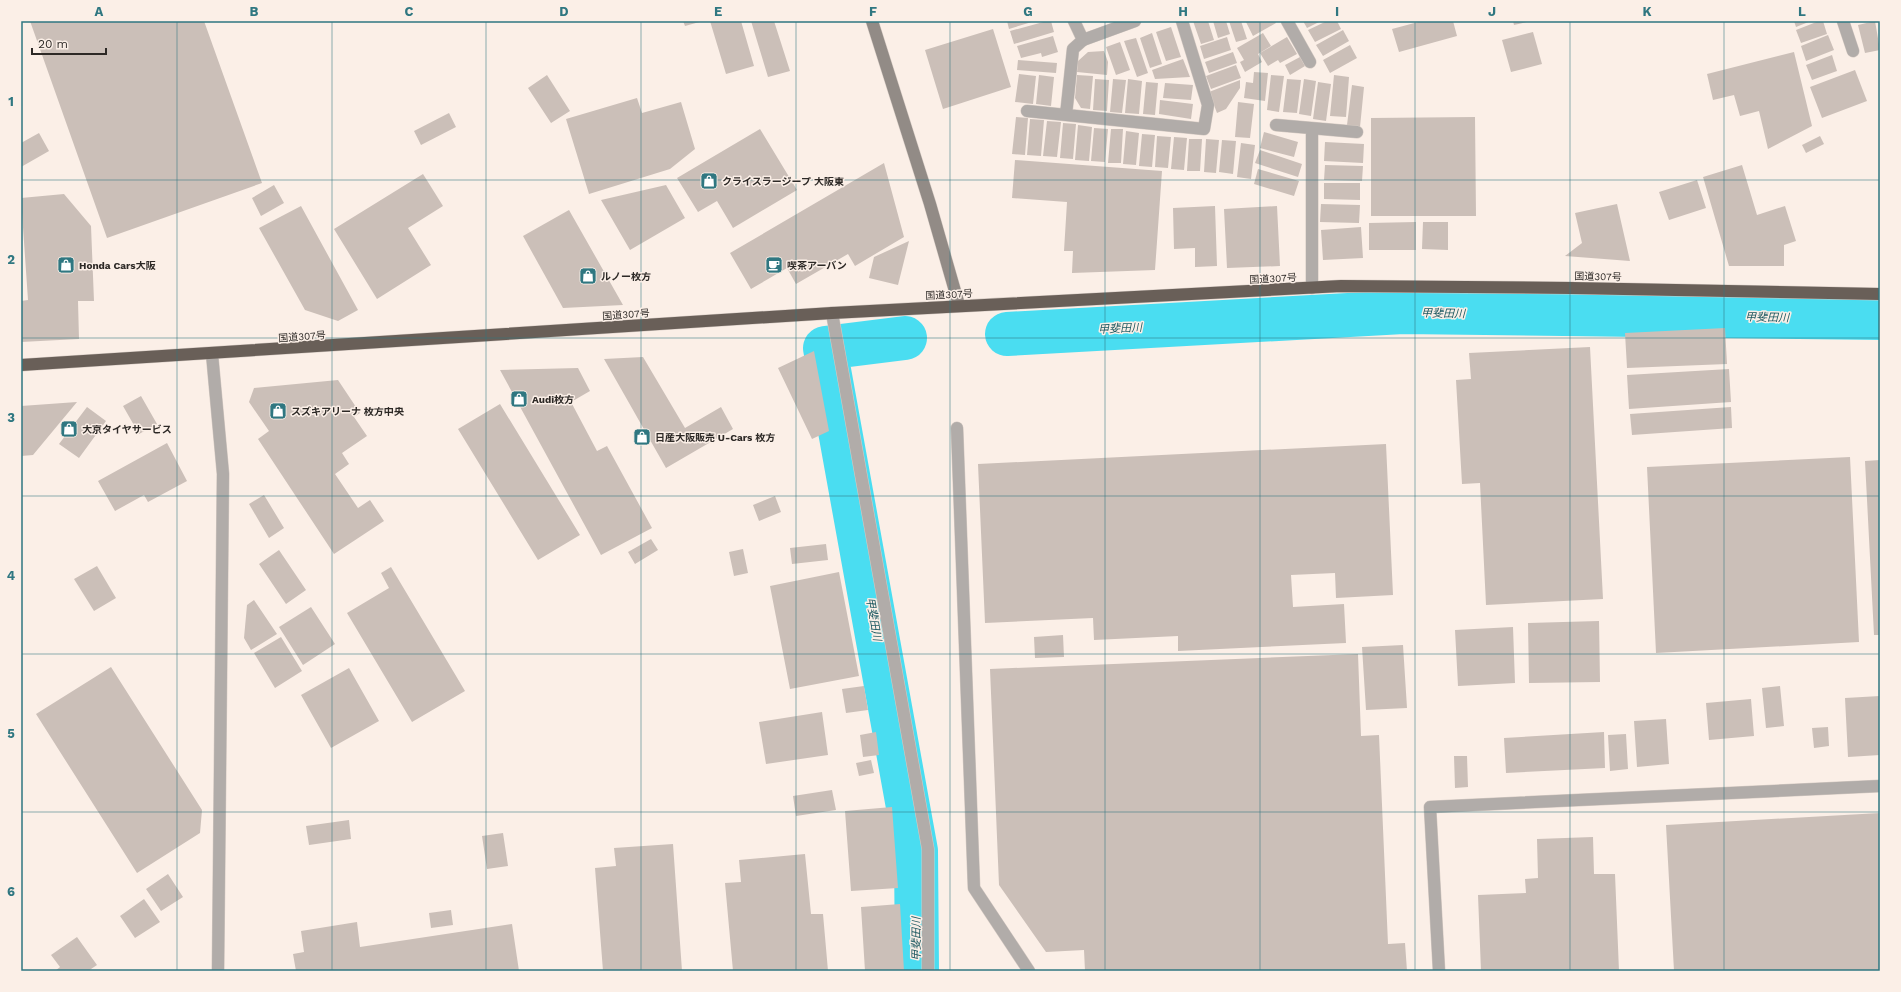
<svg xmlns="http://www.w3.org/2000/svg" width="1901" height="992" viewBox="0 0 1901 992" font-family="'Work Sans','Noto Sans JP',sans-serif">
  <rect width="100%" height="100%" fill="#fbefe7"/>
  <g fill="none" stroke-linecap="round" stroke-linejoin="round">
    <path stroke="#4addf1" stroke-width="44" d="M 1007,334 L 1403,312 L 1880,318
      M 905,338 L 825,348 L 916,851 L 917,971"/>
  </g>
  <path fill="#cbbfb8" d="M 30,21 L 204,21 L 262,183 L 107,238 Z
    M 683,21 L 703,21 L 685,26 Z
    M 710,21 L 741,21 L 754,66 L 726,74 Z
    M 751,21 L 774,21 L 790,71 L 768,77 Z
    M 1007,21 L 1035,21 L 1009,29 Z
    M 1047,21 L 1051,21 L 1054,32 L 1014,44 L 1010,31 Z
    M 1193,21 L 1208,21 L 1214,40 L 1201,44 Z
    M 1213,21 L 1226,21 L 1230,34 L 1218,38 Z
    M 1229,21 L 1241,21 L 1247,39 L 1236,42 Z
    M 1248,21 L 1275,21 L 1276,23 L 1253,36 L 1246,22 Z
    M 1303,21 L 1321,21 L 1307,28 Z
    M 1327,21 L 1337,21 L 1341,29 L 1315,42 L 1308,30 Z
    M 1422,21 L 1453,21 L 1457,36 L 1399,52 L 1392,29 Z
    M 1513,21 L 1527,21 L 1527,22 L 1514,25 Z
    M 1794,21 L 1811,21 L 1796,27 Z
    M 1819,21 L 1823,21 L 1827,34 L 1801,43 L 1796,30 Z
    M 1875,21 L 1880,50 L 1865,53 L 1858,25 Z
    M 1171,27 L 1181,57 L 1166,61 L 1156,32 Z
    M 993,29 L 1011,87 L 943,109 L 925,50 Z
    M 1343,30 L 1349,41 L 1323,56 L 1316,45 Z
    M 1533,32 L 1542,64 L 1511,72 L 1502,40 Z
    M 1152,33 L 1162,64 L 1150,68 L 1140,38 Z
    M 1263,33 L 1271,46 L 1258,54 L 1262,62 L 1245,72 L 1240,62 L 1244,60 L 1237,48 Z
    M 1828,35 L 1834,50 L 1806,61 L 1801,46 Z
    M 1053,36 L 1058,52 L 1042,57 L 1041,53 L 1021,58 L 1017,46 Z
    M 1227,37 L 1231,50 L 1204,59 L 1200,46 Z
    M 1287,37 L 1297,54 L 1280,63 L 1278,60 L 1268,66 L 1260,53 Z
    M 1136,38 L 1148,73 L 1137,77 L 1124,41 Z
    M 1120,42 L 1130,70 L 1116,75 L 1106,47 Z
    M 1350,45 L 1357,58 L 1330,73 L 1323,60 Z
    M 1104,51 L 1108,62 L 1107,75 L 1077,72 L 1078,61 L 1088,52 Z
    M 1233,52 L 1237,63 L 1209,73 L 1205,62 Z
    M 1794,52 L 1812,126 L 1768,149 L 1759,111 L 1740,116 L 1734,95 L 1713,100 L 1707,74 Z
    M 1832,55 L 1837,71 L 1812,80 L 1806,65 Z
    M 1300,57 L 1305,66 L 1290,75 L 1285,65 Z
    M 1183,59 L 1190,77 L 1155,79 L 1152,70 Z
    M 1018,60 L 1057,63 L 1056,73 L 1017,70 Z
    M 1236,65 L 1241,78 L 1211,89 L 1206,76 Z
    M 1855,70 L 1867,101 L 1822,118 L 1810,87 Z
    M 1254,72 L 1268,73 L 1265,101 L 1244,98 L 1246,82 L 1253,83 Z
    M 1019,74 L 1036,76 L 1033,104 L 1015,102 Z
    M 547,75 L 570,111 L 551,123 L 528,88 Z
    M 1039,75 L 1054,77 L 1051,106 L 1036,104 Z
    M 1077,75 L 1093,76 L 1090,109 L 1081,108 L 1075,98 Z
    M 1271,75 L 1284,76 L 1279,112 L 1267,110 Z
    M 1334,75 L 1349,77 L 1346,117 L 1330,116 Z
    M 1095,79 L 1109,80 L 1107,111 L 1093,110 Z
    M 1113,79 L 1126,80 L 1122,113 L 1110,112 Z
    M 1128,79 L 1142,81 L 1139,114 L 1125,113 Z
    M 1287,79 L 1301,80 L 1297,113 L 1283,112 Z
    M 1304,79 L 1316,81 L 1311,116 L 1299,114 Z
    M 1240,80 L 1240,88 L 1226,109 L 1217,113 L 1209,92 Z
    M 1146,82 L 1158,83 L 1155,115 L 1143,114 Z
    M 1318,82 L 1331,84 L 1326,121 L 1313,119 Z
    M 1165,83 L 1193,85 L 1191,100 L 1163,98 Z
    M 1352,85 L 1364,87 L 1360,127 L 1347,125 Z
    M 637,98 L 642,113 L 681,102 L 695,149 L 670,169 L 589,194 L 566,119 Z
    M 1160,100 L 1193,104 L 1191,119 L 1159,114 Z
    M 1238,102 L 1254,104 L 1250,138 L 1235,137 Z
    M 449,113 L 456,127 L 421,145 L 414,131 Z
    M 1016,117 L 1028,118 L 1025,155 L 1012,154 Z
    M 1475,117 L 1476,216 L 1371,216 L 1371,118 Z
    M 1030,119 L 1044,120 L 1041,156 L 1027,155 Z
    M 1047,121 L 1061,122 L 1057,157 L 1043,156 Z
    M 1063,123 L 1076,124 L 1073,159 L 1060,158 Z
    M 1078,125 L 1092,127 L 1089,161 L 1075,160 Z
    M 1094,128 L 1108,129 L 1105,162 L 1091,161 Z
    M 760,129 L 797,190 L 733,228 L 717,201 L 698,212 L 677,178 Z
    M 1111,129 L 1123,129 L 1121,163 L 1108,163 Z
    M 1126,131 L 1139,133 L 1136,165 L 1123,164 Z
    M 1264,132 L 1298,142 L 1294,157 L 1260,148 Z
    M 39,133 L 49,151 L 21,167 L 21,143 Z
    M 1142,134 L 1155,135 L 1152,167 L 1139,166 Z
    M 1157,136 L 1171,137 L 1168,168 L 1155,167 Z
    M 1820,136 L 1824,144 L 1806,153 L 1802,145 Z
    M 1174,137 L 1187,138 L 1184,170 L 1171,169 Z
    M 1189,139 L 1202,139 L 1200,171 L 1187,171 Z
    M 1206,139 L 1219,140 L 1216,173 L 1204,172 Z
    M 1222,140 L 1236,141 L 1233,174 L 1219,172 Z
    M 1325,142 L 1364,144 L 1363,163 L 1324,161 Z
    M 1241,143 L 1255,145 L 1251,179 L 1237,177 Z
    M 1260,150 L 1302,164 L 1298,177 L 1255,163 Z
    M 1015,160 L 1162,171 L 1155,270 L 1072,273 L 1073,251 L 1064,251 L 1067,202 L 1012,198 Z
    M 884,163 L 904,237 L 855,266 L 848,254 L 796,284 L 787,268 L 751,289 L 730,253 Z
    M 1325,165 L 1363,166 L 1362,181 L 1324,180 Z
    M 1742,165 L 1757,215 L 1785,206 L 1796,241 L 1784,245 L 1784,266 L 1729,266 L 1703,177 Z
    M 1258,169 L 1299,181 L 1294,196 L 1254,184 Z
    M 423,174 L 443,206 L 408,228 L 431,265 L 377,299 L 334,229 Z
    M 1697,180 L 1706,208 L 1669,220 L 1659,192 Z
    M 1324,183 L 1360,183 L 1360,200 L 1324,199 Z
    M 274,185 L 284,203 L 261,216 L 252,198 Z
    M 666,185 L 685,218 L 630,250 L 601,200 Z
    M 64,194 L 91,226 L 94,301 L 78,301 L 79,339 L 21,342 L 21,301 L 28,300 L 21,198 Z
    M 1321,204 L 1360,205 L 1359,223 L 1320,222 Z
    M 1617,204 L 1630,261 L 1565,256 L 1582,243 L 1575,213 Z
    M 301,206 L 358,310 L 338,321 L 305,310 L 259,228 Z
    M 1215,206 L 1217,266 L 1195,267 L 1195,248 L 1174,249 L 1173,208 Z
    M 1277,206 L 1280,266 L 1227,268 L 1224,209 Z
    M 569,210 L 623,305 L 563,308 L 523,236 Z
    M 1416,222 L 1416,250 L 1369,250 L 1369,223 Z
    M 1423,222 L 1448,222 L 1448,250 L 1422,249 Z
    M 1361,227 L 1363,258 L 1323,260 L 1321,230 Z
    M 909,241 L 898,285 L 869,278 L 874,257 Z
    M 1725,328 L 1727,364 L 1627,368 L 1625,333 Z
    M 1590,347 L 1603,599 L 1486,605 L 1480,483 L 1462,484 L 1456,380 L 1471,379 L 1469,353 Z
    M 814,351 L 829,431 L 812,439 L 778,368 Z
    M 643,357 L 685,428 L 721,407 L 733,429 L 666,468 L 604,359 Z
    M 578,368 L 590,391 L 571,402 L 597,451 L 607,446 L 652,528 L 601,555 L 500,370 Z
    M 1729,369 L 1731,402 L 1629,409 L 1627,375 Z
    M 338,380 L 360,413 L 354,417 L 367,436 L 342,453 L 349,464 L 335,474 L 358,508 L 370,500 L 384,521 L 334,554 L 258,439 L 269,431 L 249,402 L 254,388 Z
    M 141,396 L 157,424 L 139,434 L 123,406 Z
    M 77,402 L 33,455 L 21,456 L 21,406 Z
    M 500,404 L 580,535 L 538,560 L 458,429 Z
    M 87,407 L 106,421 L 79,458 L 59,444 Z
    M 1731,407 L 1732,428 L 1632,435 L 1630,414 Z
    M 167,443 L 187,481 L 148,502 L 144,495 L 115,511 L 98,481 Z
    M 1386,444 L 1393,595 L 1336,598 L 1335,573 L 1291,575 L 1293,607 L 1344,604 L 1346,643 L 1178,651 L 1178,636 L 1094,640 L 1093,618 L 985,623 L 978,464 Z
    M 1850,457 L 1859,642 L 1656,653 L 1647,467 Z
    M 1880,460 L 1880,635 L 1874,635 L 1865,461 Z
    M 264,495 L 284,528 L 269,538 L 249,504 Z
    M 775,496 L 781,512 L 759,521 L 753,505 Z
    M 651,539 L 658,550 L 635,564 L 628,552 Z
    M 826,544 L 828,560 L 792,564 L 790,548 Z
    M 743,549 L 748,573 L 734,576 L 729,552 Z
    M 279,550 L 306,590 L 286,604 L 259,564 Z
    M 97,566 L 116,598 L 94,611 L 74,579 Z
    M 391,567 L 465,691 L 412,722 L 347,613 L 389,588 L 381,573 Z
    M 839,572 L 859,676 L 790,689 L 770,586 Z
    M 254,600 L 277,634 L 251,650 L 244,638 L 247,605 Z
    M 311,607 L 335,644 L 303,665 L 279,627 Z
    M 1599,621 L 1600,682 L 1529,683 L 1528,623 Z
    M 1513,627 L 1515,683 L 1458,686 L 1455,630 Z
    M 1063,635 L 1064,657 L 1035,658 L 1034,637 Z
    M 281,637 L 302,671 L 275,688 L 254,653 Z
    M 1403,645 L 1407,708 L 1366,710 L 1362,647 Z
    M 1358,654 L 1361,736 L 1379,735 L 1388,944 L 1405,943 L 1407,971 L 1085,971 L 1084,950 L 1046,952 L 999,885 L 990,669 Z
    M 111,667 L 202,810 L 200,833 L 137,873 L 36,714 Z
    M 349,668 L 379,721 L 331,748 L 301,695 Z
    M 864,686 L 868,710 L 846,713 L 842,689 Z
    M 1780,686 L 1784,726 L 1766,728 L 1762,688 Z
    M 1880,696 L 1880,755 L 1848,757 L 1845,698 Z
    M 1751,699 L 1754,736 L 1709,740 L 1706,703 Z
    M 822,712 L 828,755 L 766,764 L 759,722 Z
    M 1666,719 L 1669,764 L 1637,767 L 1634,721 Z
    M 1828,727 L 1829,746 L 1814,748 L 1812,728 Z
    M 876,732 L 879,755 L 863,757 L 860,735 Z
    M 1604,732 L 1605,768 L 1506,773 L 1504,738 Z
    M 1626,734 L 1628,769 L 1610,771 L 1608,735 Z
    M 1454,756 L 1467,756 L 1468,787 L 1455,788 Z
    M 871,760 L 874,773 L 859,776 L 856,763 Z
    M 832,790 L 836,810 L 796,816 L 793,796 Z
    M 892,807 L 898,888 L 851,891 L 845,811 Z
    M 1880,813 L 1880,971 L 1674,971 L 1666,825 Z
    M 349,820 L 351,839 L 309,845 L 306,826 Z
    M 503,833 L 508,866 L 487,869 L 482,836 Z
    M 1593,837 L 1594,874 L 1615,874 L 1619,971 L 1481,971 L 1478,895 L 1526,893 L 1525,879 L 1538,878 L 1537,839 Z
    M 673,844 L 682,971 L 603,971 L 595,868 L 616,866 L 614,848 Z
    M 805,854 L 811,914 L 823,914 L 828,971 L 733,971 L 725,883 L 741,882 L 739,860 Z
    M 168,874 L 183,897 L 161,911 L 146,889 Z
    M 144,899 L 160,922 L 135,938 L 120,916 Z
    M 900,904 L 904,971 L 865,971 L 861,907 Z
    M 451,910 L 453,925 L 431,928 L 429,913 Z
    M 357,922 L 360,947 L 512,924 L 519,971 L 296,971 L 293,954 L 304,952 L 301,931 Z
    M 77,937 L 97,965 L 88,971 L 55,971 L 60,967 L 51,955 Z"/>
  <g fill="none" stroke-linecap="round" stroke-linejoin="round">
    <g stroke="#d6cbc4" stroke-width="13">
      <path id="lane" d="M 1843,21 L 1853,51
        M 1027,111 L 1204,129 L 1208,105 L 1182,21
        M 1066,115 L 1073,49 L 1083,40
        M 1276,125 L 1357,132
        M 1312,288 L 1312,129
        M 957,428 L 974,888 L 1029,971
        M 1439,971 L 1430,807 L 1880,786"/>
    </g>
    <g stroke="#d6cbc4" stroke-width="13">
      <path id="street" d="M 1074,21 L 1083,40 L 1135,21
        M 1287,21 L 1310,62
        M 832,313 L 928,849 L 928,971
        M 212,354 L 223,474 L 218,971"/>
    </g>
    <g stroke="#d6cbc4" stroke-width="13">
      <path id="secondary" d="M 872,21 L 930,204 L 959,305"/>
    </g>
    <g stroke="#d6cbc4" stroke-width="13">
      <path id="highway" d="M 21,365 L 832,313 L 1341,286 L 1571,288 L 1880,294"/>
    </g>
    <use href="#lane" stroke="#b1aca9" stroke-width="12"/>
    <use href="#street" stroke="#b1aca9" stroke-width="12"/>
    <use href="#secondary" stroke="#928b86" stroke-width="12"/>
    <use href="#highway" stroke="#695f58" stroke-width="12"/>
  </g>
  <path fill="none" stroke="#2f7781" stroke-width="1" stroke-opacity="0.55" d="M 177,21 L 177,971M 332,21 L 332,971M 486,21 L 486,971M 641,21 L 641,971M 796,21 L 796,971M 950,21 L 950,971M 1105,21 L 1105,971M 1260,21 L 1260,971M 1415,21 L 1415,971M 1570,21 L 1570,971M 1724,21 L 1724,971M 21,180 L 1880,180M 21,338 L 1880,338M 21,496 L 1880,496M 21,654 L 1880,654M 21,812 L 1880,812"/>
  <defs>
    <g id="shop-square" transform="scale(0.9)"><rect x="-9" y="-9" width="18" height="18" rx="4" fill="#2f7781" stroke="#fbefe7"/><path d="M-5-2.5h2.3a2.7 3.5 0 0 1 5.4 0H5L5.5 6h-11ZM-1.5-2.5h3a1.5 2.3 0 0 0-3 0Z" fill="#fff"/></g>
    <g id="cafe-square" transform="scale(0.9)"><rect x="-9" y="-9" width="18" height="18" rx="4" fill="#2f7781" stroke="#fbefe7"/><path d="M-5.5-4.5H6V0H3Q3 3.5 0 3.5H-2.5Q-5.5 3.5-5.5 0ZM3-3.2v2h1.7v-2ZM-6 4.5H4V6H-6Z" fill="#fff"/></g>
  </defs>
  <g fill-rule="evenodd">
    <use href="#shop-square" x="709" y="181"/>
    <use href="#shop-square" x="66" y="265"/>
    <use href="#cafe-square" x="774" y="265"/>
    <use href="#shop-square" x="588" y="276"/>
    <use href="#shop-square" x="519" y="399"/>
    <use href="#shop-square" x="278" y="411"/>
    <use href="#shop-square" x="69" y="429"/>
    <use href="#shop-square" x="642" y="437"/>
  </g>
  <g text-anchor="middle" stroke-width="3" stroke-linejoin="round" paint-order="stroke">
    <g font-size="10" font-weight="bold" fill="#2d2926" stroke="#fbefe7" text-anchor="start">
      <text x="722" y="185">クライスラージープ 大阪東</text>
      <text x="79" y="269">Honda Cars大阪</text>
      <text x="787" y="269">喫茶アーバン</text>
      <text x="601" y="280">ルノー枚方</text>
      <text x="532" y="403">Audi枚方</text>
      <text x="291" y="415">スズキアリーナ 枚方中央</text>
      <text x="82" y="433">大京タイヤサービス</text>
      <text x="655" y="441">日産大阪販売 U-Cars 枚方</text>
    </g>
    <g font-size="10" fill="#2d2926" stroke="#fbefe7">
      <text transform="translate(1598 276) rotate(1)" y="4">国道307号</text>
      <text transform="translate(1273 278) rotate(-3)" y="4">国道307号</text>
      <text transform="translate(949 294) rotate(-3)" y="4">国道307号</text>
      <text transform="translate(626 314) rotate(-4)" y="4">国道307号</text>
      <text transform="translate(302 336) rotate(-4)" y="4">国道307号</text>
    </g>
    <g font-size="11" font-style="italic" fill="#1d5961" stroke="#fbefe7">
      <text transform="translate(1443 313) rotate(1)" y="4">甲斐田川</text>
      <text transform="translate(1767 317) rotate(1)" y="4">甲斐田川</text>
      <text transform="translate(1120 328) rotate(-3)" y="4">甲斐田川</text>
      <text transform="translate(874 619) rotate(80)" y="4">甲斐田川</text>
      <text transform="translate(916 939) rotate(-90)" y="4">甲斐田川</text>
    </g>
  </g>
  <rect width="1901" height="992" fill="none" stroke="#fbefe7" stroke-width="44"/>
  <path d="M32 48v6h74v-6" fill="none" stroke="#2d2926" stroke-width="2"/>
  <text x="38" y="48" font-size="12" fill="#2d2926" stroke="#fbefe7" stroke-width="3" paint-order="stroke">20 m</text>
  <rect x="22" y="22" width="1857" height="948" fill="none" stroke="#2f7781" stroke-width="1.5"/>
  <g font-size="13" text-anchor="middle" font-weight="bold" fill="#2f7781">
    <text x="99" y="16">A</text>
    <text x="254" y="16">B</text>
    <text x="409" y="16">C</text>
    <text x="564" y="16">D</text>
    <text x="718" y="16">E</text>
    <text x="873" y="16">F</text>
    <text x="1028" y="16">G</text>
    <text x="1183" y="16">H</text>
    <text x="1337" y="16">I</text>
    <text x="1492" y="16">J</text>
    <text x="1647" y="16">K</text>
    <text x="1802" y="16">L</text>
    <text x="11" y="106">1</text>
    <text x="11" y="264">2</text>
    <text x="11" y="422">3</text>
    <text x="11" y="580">4</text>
    <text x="11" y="738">5</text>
    <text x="11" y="896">6</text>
  </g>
</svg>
